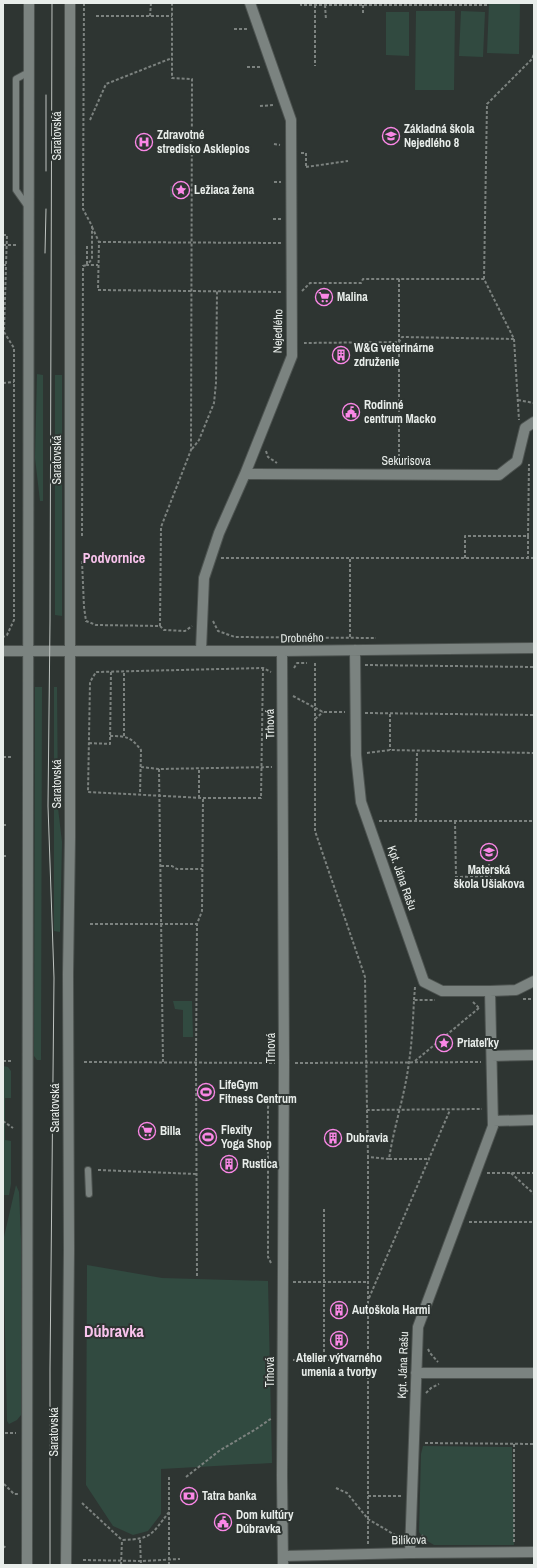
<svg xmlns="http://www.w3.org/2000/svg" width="537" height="1568" viewBox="0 0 537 1568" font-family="'Archivo Narrow',sans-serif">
  <rect width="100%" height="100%" fill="#2e3532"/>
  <path fill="#314a40" d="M 489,3 L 520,3 L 519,54 L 487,53 Z
    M 416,11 L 455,11 L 454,90 L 415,90 Z
    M 461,11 L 485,12 L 483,57 L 459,56 Z
    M 386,12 L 409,12 L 409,56 L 386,55 Z
    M 170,186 L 185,186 L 186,197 L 170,197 Z
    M 37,374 L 43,375 L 43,501 L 40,501 L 35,458 Z
    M 55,375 L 62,375 L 62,616 L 55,615 Z
    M 35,687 L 42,687 L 41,1060 L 37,1060 L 34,1056 Z
    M 54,687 L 57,687 L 58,808 L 62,842 L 60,932 L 54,931 Z
    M 173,1001 L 192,1001 L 193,1037 L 183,1037 L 183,1010 L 175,1009 Z
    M 3,1066 L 8,1067 L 11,1071 L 11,1098 L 5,1098 L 5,1140 L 11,1141 L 11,1184 L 9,1195 L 3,1195 Z
    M 16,1185 L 19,1192 L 21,1239 L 21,1415 L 17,1420 L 9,1424 L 7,1421 L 3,1241 Z
    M 87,1265 L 162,1278 L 268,1281 L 272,1463 L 161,1469 L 161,1514 L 148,1531 L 133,1535 L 113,1526 L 86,1485 Z
    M 423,1446 L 512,1447 L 514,1545 L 434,1545 L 424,1539 L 419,1532 L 421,1454 Z"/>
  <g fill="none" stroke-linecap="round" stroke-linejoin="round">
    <g stroke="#4d5350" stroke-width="8">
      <path id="lane" d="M 28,207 L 16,190 L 16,79 L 29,72
        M 88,1170 L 89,1194"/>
    </g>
    <g stroke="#4d5350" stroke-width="12">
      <path id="street" d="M 245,474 L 499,475 L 517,461 L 525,428 L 534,422
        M 201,650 L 204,578 L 219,533 L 245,474 L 292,356 L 291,120 L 250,3
        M 355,650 L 356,755 L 361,802 L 424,982 L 442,991 L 490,991 L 493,1126 L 418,1327 L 410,1553
        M 69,651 L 282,651 L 534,648
        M 282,651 L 284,1063 L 282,1476 L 283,1565
        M 490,991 L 516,990 L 534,981
        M 492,1056 L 534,1055
        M 493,1121 L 534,1120
        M 416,1373 L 534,1373
        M 284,1556 L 410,1553 L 534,1552"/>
    </g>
    <g stroke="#4d5350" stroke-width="12">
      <path id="secondary" d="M 3,651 L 69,651
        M 27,1565 L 29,3
        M 66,1565 L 69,1250 L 68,974 L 70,838 L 70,3"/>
    </g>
    <path stroke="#7c827f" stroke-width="2" stroke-dasharray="3 2" stroke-linecap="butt" d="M 84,3 L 83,209 L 92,226 L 92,259 L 87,265 L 98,265
      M 301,3 L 301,5 L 489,5
      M 315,5 L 315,66
      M 325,5 L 326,20
      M 363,5 L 363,14
      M 96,16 L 172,16
      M 150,16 L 151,3
      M 234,29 L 248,29
      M 247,67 L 262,67
      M 260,106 L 274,105
      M 90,120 L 106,84 L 172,58
      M 274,144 L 280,145
      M 301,153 L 306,153 L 306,167
      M 306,167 L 348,161
      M 274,182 L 281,182
      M 273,219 L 281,219
      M 92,227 L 99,242
      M 3,235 L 7,235 L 6,265
      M 3,245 L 17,245
      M 3,265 L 6,265 L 4,332 L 14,348 L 14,620 L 7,635 L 3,637
      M 399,279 L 399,464
      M 484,279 L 487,104 L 532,59 L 534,54 L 534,37
      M 302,291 L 310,283 L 361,283 L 363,279 L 484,279 L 514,339 L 402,337 L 399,342 L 304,343
      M 281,292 L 98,290 L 99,242 L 282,243
      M 514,339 L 519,420
      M 3,383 L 14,382
      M 518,400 L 534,403
      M 192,449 L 199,440 L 214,403 L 216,383 L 217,291
      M 266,451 L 268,457 L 277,463
      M 82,536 L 83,266 L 87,265 L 87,244
      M 528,536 L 529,464
      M 221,558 L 534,558
      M 465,558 L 465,536 L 528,536 L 528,558
      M 82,561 L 84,607 L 86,621 L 96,625 L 160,626 L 161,527 L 191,450 L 192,79 L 172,78 L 172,3
      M 213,621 L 218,631 L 235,637 L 376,638
      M 160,626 L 164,630 L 185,631 L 192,626
      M 350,637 L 350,558
      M 315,663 L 315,831 L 365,977 L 367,1110 L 482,1109
      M 365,665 L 534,667
      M 263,668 L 261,798 L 203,798 L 88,792 L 90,682 L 96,672 L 263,668 L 271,672
      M 294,668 L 297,663 L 307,663
      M 293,696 L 323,712 L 345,712
      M 365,713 L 534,715
      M 390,714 L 390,750
      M 315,719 L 323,712
      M 110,736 C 127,736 131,737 141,750 L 140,794
      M 124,736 L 124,671
      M 89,743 L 110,744 L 111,671
      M 367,753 L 390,750 L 534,753
      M 3,757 L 12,757
      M 141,767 L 159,769 L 272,767
      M 159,769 L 163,1063
      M 199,798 L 199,768
      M 379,821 L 534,821
      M 416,821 L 417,751
      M 455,821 L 456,877 L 490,876 L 489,864
      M 3,825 L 7,825
      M 3,856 L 8,856
      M 161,866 L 172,866 L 177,869 L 202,869
      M 90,924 L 197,924
      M 523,999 L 534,999
      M 414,1000 L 415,987
      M 473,1002 L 480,1009
      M 3,1061 L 12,1061
      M 415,1061 L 479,1008
      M 84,1062 L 275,1063
      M 295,1063 L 481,1062
      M 367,1110 L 368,1157 L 389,1159 C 394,1126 405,1095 409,1062 C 412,1042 413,1021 414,1000 L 435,1000
      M 3,1121 L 13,1128
      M 389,1159 L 429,1159
      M 98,1170 L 196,1174
      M 487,1173 L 534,1173
      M 511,1173 L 534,1194
      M 324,1209 L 324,1360
      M 469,1222 L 534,1222
      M 271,1263 L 268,1257 L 268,1107 L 272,1095
      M 197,1276 L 196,1062 L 197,924 L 202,911 L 203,798
      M 293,1282 L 368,1282
      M 369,1298 L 450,1110
      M 428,1349 L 430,1353 L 438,1362
      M 293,1360 L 368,1360
      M 426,1393 L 431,1388 L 439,1384
      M 5,1433 L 16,1433
      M 425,1443 L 534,1444
      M 514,1444 L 514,1542
      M 186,1477 L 219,1451 L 256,1429 L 272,1418
      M 4,1484 L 14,1494 L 18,1494
      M 336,1488 L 347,1493 L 368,1519 L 400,1538
      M 368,1496 L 402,1496
      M 82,1503 L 122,1540 C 152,1539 151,1535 169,1512
      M 422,1535 L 424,1539 L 429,1541
      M 140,1540 L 141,1565
      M 368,1544 L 368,1157
      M 3,1548 L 7,1545
      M 83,1560 L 141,1561 L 180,1559
      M 121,1565 L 122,1540
      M 169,1565 L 169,1477"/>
    <use href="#lane" stroke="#7b8380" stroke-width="6"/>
    <use href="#street" stroke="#7b8380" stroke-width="10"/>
    <use href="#secondary" stroke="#7b8380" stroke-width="10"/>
    <path stroke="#bec3c0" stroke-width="1" d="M 46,171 L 46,95
      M 45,253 L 46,209
      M 50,1565 L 50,1369 L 54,978 L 48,806 L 50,621 L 52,3"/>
  </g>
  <defs>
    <g id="school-ring" transform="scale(0.9)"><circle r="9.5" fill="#2e3532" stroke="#fa87e6" stroke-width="1.5"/><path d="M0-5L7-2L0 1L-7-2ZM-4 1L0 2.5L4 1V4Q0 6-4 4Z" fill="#fa87e6"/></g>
    <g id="hospital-ring" transform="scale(0.9)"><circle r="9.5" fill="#2e3532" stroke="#fa87e6" stroke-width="1.5"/><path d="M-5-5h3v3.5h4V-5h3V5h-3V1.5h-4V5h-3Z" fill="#fa87e6"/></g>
    <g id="sight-ring" transform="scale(0.9)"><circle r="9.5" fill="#2e3532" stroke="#fa87e6" stroke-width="1.5"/><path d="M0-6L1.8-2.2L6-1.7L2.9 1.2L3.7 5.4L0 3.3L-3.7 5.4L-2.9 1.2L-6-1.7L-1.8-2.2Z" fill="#fa87e6"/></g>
    <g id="supermarket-ring" transform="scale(0.9)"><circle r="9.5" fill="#2e3532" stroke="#fa87e6" stroke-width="1.5"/><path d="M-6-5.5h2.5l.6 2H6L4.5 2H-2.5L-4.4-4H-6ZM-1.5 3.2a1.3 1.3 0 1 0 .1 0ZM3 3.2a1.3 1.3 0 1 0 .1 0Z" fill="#fa87e6"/></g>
    <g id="building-ring" transform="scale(0.9)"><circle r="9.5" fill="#2e3532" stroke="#fa87e6" stroke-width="1.5"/><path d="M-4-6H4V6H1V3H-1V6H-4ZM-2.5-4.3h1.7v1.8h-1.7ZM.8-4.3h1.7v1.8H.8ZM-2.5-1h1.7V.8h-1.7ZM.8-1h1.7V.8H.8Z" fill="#fa87e6"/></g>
    <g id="civic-ring" transform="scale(0.9)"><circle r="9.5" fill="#2e3532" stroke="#fa87e6" stroke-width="1.5"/><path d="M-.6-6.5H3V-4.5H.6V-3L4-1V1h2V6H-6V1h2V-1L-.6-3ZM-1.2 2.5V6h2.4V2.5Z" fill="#fa87e6"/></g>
    <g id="stadium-ring" transform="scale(0.9)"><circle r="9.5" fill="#2e3532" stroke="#fa87e6" stroke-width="1.5"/><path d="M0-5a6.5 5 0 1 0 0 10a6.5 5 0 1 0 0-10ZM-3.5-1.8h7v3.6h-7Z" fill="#fa87e6"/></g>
    <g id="bank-ring" transform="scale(0.9)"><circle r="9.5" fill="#2e3532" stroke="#fa87e6" stroke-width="1.5"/><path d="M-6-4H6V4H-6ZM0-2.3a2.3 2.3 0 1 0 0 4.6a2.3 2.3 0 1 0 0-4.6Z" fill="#fa87e6"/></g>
  </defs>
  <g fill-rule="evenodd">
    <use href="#school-ring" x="391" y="136"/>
    <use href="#hospital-ring" x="144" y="142"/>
    <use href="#sight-ring" x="181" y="190"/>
    <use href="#supermarket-ring" x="324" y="297"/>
    <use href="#building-ring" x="341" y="355"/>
    <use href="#civic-ring" x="351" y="412"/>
    <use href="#school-ring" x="489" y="852"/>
    <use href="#sight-ring" x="444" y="1043"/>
    <use href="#stadium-ring" x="206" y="1092"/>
    <use href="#supermarket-ring" x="147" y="1131"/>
    <use href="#stadium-ring" x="208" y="1137"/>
    <use href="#building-ring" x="333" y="1138"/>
    <use href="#building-ring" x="229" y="1164"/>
    <use href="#building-ring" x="339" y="1310"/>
    <use href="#building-ring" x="339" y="1340"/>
    <use href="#bank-ring" x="189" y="1496"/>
    <use href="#civic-ring" x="223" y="1522"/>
  </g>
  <g text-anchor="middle" stroke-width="4" stroke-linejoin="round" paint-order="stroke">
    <g font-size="12" font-weight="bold" fill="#e8edea" stroke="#2e3532" text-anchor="start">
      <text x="404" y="133">Základná škola<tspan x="404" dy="14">Nejedlého 8</tspan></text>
      <text x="157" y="139">Zdravotné<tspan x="157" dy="14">stredisko Asklepios</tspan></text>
      <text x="194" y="194">Ležiaca žena</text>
      <text x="337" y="301">Malina</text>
      <text x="354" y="352">W&amp;G veterinárne<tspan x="354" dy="14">združenie</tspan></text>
      <text x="364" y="409">Rodinné<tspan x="364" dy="14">centrum Macko</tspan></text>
      <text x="489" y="874" text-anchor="middle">Materská<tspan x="489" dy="14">škola Ušiakova</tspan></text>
      <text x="457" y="1047">Priateľky</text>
      <text x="219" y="1089">LifeGym<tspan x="219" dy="14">Fitness Centrum</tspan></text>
      <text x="221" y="1134">Flexity<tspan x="221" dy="14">Yoga Shop</tspan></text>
      <text x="160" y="1135">Billa</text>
      <text x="346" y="1142">Dubravia</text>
      <text x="242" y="1168">Rustica</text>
      <text x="352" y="1314">Autoškola Harmi</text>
      <text x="339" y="1362" text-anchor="middle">Atelier výtvarného<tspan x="339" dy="14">umenia a tvorby</tspan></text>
      <text x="202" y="1500">Tatra banka</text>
      <text x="236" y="1519">Dom kultúry<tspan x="236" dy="14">Dúbravka</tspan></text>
    </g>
    <g font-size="12" fill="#e8edea" stroke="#2e3532">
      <text transform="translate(57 136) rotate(-90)" y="4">Saratovská</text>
      <text transform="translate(278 331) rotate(-89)" y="4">Nejedlého</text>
      <text transform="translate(57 460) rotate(-90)" y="4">Saratovská</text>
      <text x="406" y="465">Sekurisova</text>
      <text transform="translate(302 638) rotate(-1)" y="4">Drobného</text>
      <text transform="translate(270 724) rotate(-91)" y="4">Trhová</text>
      <text transform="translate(57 784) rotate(-90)" y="4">Saratovská</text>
      <text transform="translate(402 878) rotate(71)" y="4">Kpt. Jána Rašu</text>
      <text transform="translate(271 1048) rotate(-90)" y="4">Trhová</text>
      <text transform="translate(55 1108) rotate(-90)" y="4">Saratovská</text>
      <text transform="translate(403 1365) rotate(-88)" y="4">Kpt. Jána Rašu</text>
      <text transform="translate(270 1372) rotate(-90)" y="4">Trhová</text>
      <text transform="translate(54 1432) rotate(-90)" y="4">Saratovská</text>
      <text transform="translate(409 1540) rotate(-1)" y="4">Bilíkova</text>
    </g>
    <g font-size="14" font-weight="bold" fill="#f8c3ec" stroke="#2e3532">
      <text x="114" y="563">Podvornice</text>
    </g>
    <g font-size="16" font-weight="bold" fill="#f8c3ec" stroke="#2e3532">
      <text x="114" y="1337">Dúbravka</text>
    </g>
  </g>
  <rect width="537" height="1568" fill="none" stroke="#e8edea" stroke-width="8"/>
</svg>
